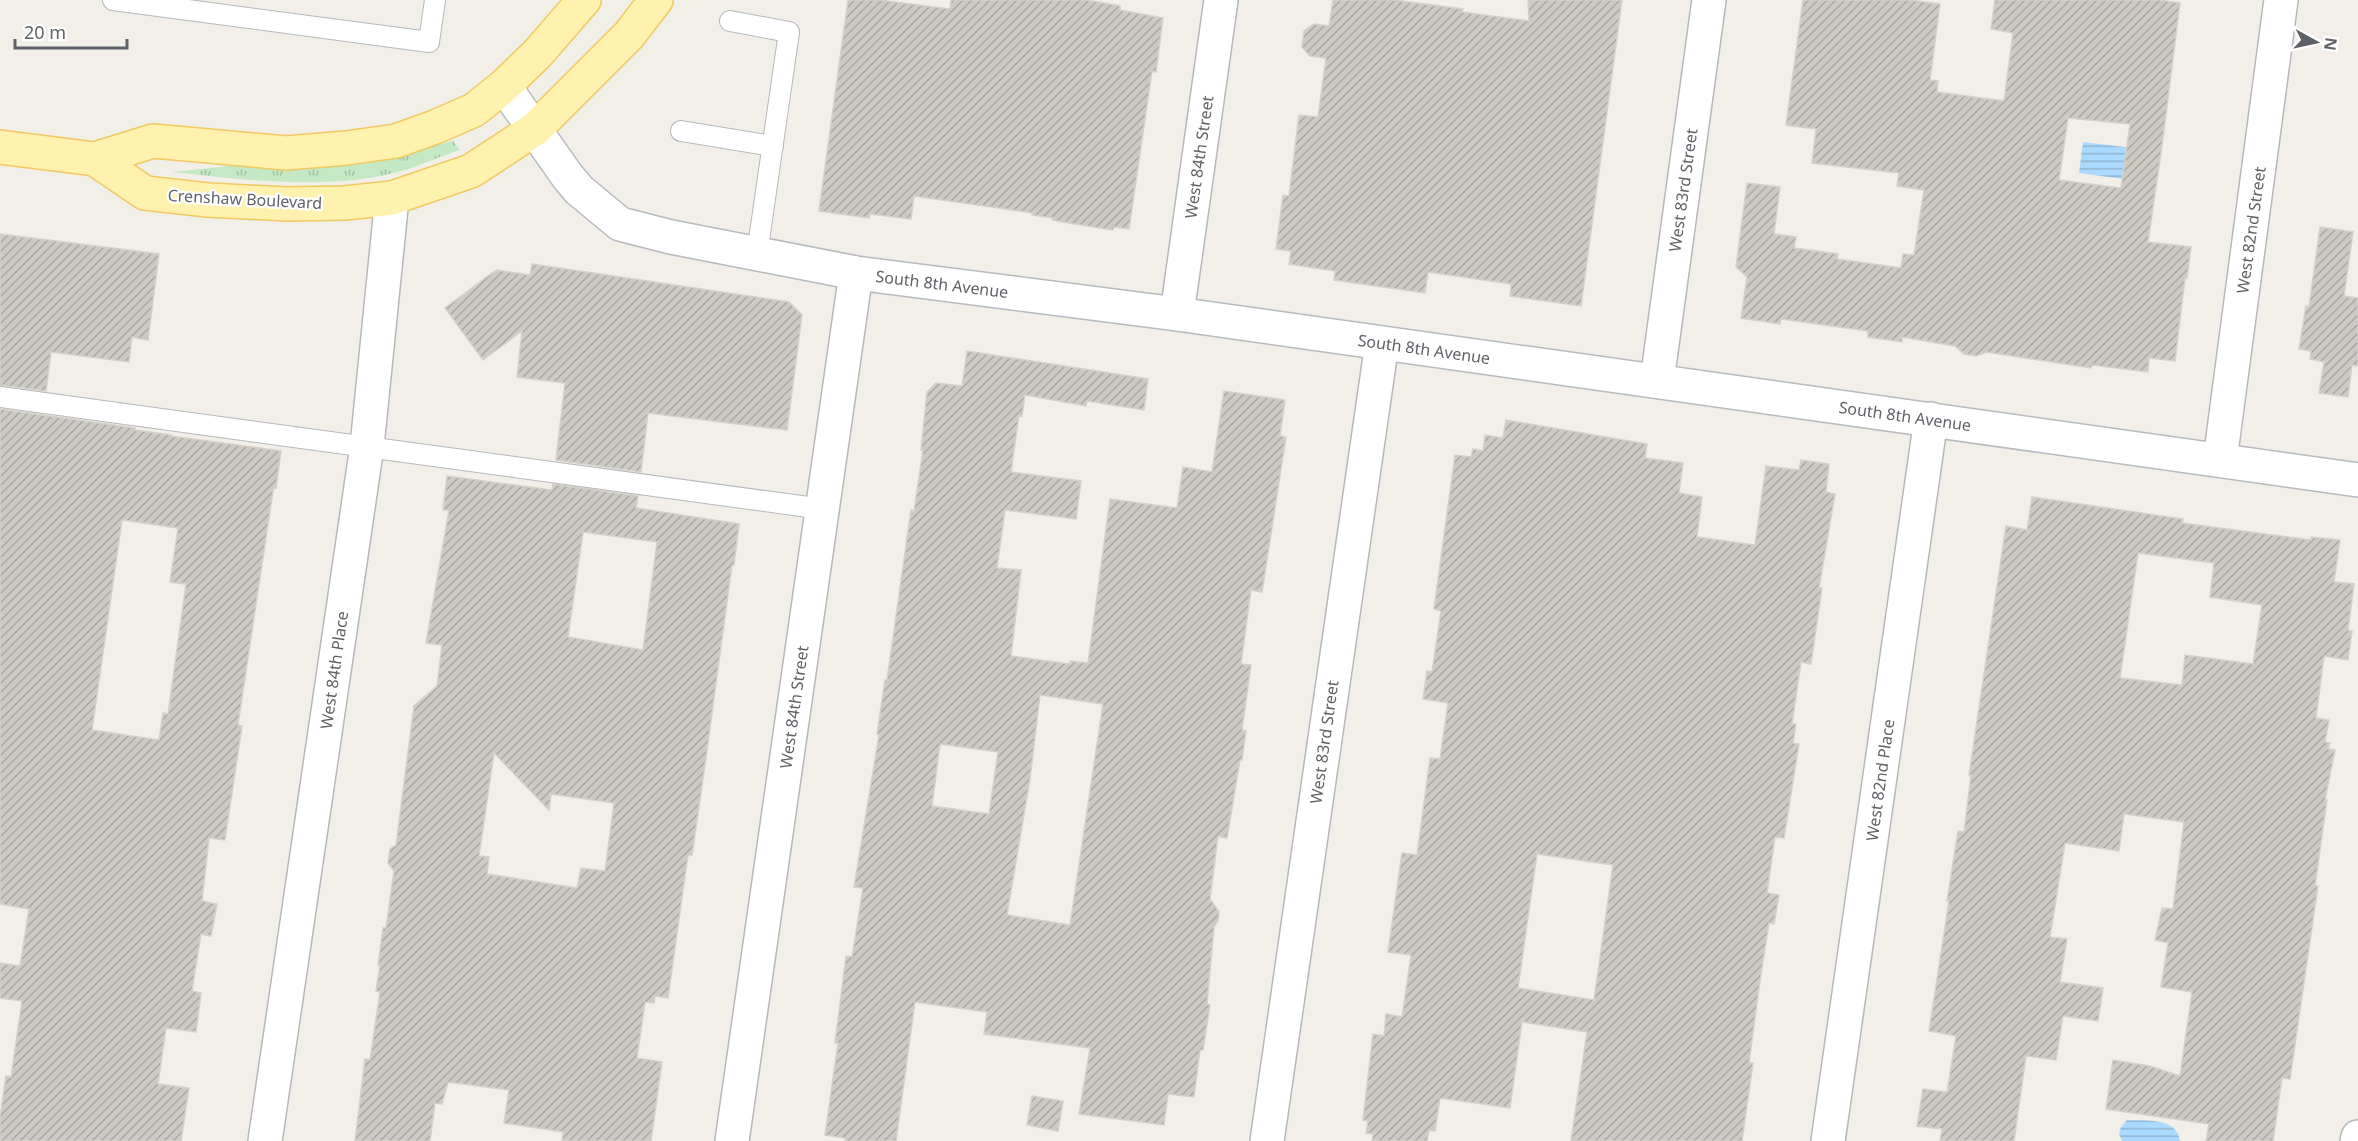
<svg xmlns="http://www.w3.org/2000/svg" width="2358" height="1141" viewBox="0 0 2358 1141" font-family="'Noto Sans',sans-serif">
  <defs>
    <pattern id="grass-tufts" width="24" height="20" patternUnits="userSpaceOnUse" patternTransform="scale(1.5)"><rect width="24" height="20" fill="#c5e8c5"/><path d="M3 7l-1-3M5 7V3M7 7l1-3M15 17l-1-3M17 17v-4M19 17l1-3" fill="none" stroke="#a3c0a4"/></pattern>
    <pattern id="water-rules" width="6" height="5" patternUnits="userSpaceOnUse" patternTransform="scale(1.5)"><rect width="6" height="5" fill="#aadaff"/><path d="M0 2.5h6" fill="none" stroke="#8eb4d2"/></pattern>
    <pattern id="building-hatch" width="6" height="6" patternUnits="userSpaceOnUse" patternTransform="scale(1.5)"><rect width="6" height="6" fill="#cccac5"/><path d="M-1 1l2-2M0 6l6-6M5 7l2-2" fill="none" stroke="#a9a8a4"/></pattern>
  </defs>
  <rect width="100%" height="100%" fill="#f1efe8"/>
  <path fill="url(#grass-tufts)" d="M 453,141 L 460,150 C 438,157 416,168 394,173 C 325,190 242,180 173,172 L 248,164 L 392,156 Z"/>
  <path fill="url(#water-rules)" d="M 2083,142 L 2149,150 L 2145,182 L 2079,173 Z
    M 2127,1120 C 2146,1121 2177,1117 2180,1141 L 2122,1141 L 2119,1134 L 2121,1127 Z"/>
  <path fill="url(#building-hatch)" stroke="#d6d1c6" stroke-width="1.5" fill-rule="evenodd" d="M 848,0 L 879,0 L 950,9 L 951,0 L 1087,0 L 1120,6 L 1120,10 L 1163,18 L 1156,72 L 1152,71 L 1129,229 L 1114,227 L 1113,230 L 1074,224 L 1052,220 L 1053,218 L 1032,215 L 1033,213 L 914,196 L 911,219 L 870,214 L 869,218 L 819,211 Z
    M 1333,0 L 1394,0 L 1463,9 L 1462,12 L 1529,21 L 1528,0 L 1622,0 L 1581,306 L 1510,296 L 1511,284 L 1428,272 L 1425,293 L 1334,280 L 1335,271 L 1289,264 L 1291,251 L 1276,249 L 1283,195 L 1289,196 L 1299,115 L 1318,117 L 1326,58 L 1310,56 L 1302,47 L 1304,31 L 1314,24 L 1329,26 Z
    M 1803,0 L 1909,0 L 1940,4 L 1930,80 L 1938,81 L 1937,92 L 2004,101 L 2013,33 L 1991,29 L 1995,0 L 2159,0 L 2180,3 L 2162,146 L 2148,242 L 2191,247 L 2187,278 L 2185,278 L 2175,361 L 2149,358 L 2148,372 L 2092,365 L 2091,368 L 1986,352 L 1976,356 L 1964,354 L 1955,346 L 1902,337 L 1902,342 L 1868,337 L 1868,331 L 1781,319 L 1780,324 L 1741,318 L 1747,277 L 1736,267 L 1747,183 L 1780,187 L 1774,234 L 1796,237 L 1794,248 L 1838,254 L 1837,259 L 1901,268 L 1903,254 L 1914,255 L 1924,190 L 1897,186 L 1899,173 L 1812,163 L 1816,129 L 1786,125 ZM 2068,118 L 2130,124 L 2121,188 L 2059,180 Z
    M 2320,227 L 2353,232 L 2344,296 L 2358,298 L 2358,366 L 2352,365 L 2348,397 L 2319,393 L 2324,362 L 2310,359 L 2311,351 L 2299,349 L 2306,306 L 2309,307 Z
    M 0,234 L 159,254 L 148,340 L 132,337 L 129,362 L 51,352 L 46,391 L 0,385 Z
    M 532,264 L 789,302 L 802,315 L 787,430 L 648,413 L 641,472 L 556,460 L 565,383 L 517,377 L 522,331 L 483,360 L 445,308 L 492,273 L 497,270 L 530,275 Z
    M 967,351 L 1148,379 L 1144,410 L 1087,401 L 1086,406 L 1025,395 L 1022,416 L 1019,415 L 1011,472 L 1081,481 L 1076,519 L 1005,510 L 997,568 L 1021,570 L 1011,656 L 1070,664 L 1070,661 L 1088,663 L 1110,499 L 1177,508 L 1183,467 L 1212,472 L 1224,391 L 1285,400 L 1280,436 L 1286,437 L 1262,592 L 1251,590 L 1241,664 L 1251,665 L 1242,730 L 1246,731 L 1242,760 L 1240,760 L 1227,838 L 1218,836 L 1210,899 L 1219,912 L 1218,921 L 1214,927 L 1207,1004 L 1210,1005 L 1203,1050 L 1200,1050 L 1194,1097 L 1168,1094 L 1164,1125 L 1079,1114 L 1090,1048 L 984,1034 L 987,1012 L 915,1002 L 896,1141 L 845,1141 L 845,1138 L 825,1135 L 838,1043 L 835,1043 L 846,956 L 852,957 L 863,888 L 854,887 L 879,735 L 877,734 L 885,680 L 887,680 L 911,510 L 914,511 L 923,450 L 921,450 L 927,392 L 936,383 L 962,386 ZM 1040,695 L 1103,704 L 1070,925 L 1007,915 L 1030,779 ZM 940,744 L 998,752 L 989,814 L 932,806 Z
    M 0,409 L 135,428 L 135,430 L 171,435 L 171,436 L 281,451 L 276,488 L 274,487 L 273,491 L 255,611 L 238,725 L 242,726 L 225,840 L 209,838 L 202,901 L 217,904 L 211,936 L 201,934 L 192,991 L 201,993 L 196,1032 L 166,1028 L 158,1084 L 189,1088 L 181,1141 L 0,1141 L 0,1117 L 6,1076 L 11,1077 L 22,1001 L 0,998 L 0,963 L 20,966 L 29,909 L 0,904 ZM 122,520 L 178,528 L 170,582 L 186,584 L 168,714 L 163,713 L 159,740 L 92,730 Z
    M 1506,420 L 1647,444 L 1645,458 L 1683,463 L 1679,493 L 1702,497 L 1697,537 L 1755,545 L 1766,466 L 1799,470 L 1801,460 L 1829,464 L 1826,492 L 1835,494 L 1819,588 L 1822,588 L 1811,664 L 1801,662 L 1792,724 L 1796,724 L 1793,743 L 1799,744 L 1784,838 L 1775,837 L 1767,893 L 1779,895 L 1774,924 L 1769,923 L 1760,981 L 1749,1063 L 1753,1063 L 1742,1141 L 1571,1141 L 1587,1032 L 1522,1022 L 1510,1108 L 1440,1098 L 1435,1131 L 1429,1130 L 1427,1141 L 1372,1141 L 1373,1134 L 1366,1133 L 1368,1121 L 1363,1120 L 1373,1034 L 1384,1036 L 1386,1014 L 1402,1017 L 1411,955 L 1388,952 L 1402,853 L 1417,855 L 1430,758 L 1440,759 L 1448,703 L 1423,699 L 1427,671 L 1432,672 L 1441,611 L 1434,609 L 1455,455 L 1471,457 L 1473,449 L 1483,451 L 1485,435 L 1503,438 ZM 1537,854 L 1613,865 L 1594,1000 L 1518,988 Z
    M 447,476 L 552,490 L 553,484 L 638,496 L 636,508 L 739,524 L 734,565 L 732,565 L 705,765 L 692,855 L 688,855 L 668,998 L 655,996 L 654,1003 L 645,1002 L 637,1058 L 662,1062 L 651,1141 L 562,1141 L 563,1132 L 504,1123 L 509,1090 L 448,1082 L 442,1104 L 435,1103 L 430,1141 L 355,1141 L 365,1059 L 370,1060 L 380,992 L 376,991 L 380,965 L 378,965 L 383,928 L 386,928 L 394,871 L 388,863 L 390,849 L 396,845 L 414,706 L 437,686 L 442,645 L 426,643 L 449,510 L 443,510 ZM 583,532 L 657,542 L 643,650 L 568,637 ZM 494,753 L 549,810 L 551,794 L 614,803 L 605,871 L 581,868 L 577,888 L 487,874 L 489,857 L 479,856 Z
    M 2032,497 L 2183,519 L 2182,523 L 2311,540 L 2311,537 L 2340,540 L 2334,582 L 2354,584 L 2348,630 L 2352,631 L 2348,660 L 2324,656 L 2316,718 L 2329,720 L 2325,742 L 2330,743 L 2328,749 L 2335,750 L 2325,800 L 2327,800 L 2315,886 L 2318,886 L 2290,1079 L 2282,1078 L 2273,1141 L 2206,1141 L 2209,1124 L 2106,1109 L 2113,1060 L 2150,1066 L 2180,1076 L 2192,992 L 2161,987 L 2168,943 L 2155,940 L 2162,908 L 2173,909 L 2184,822 L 2124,814 L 2119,851 L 2065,843 L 2050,937 L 2067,939 L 2060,982 L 2103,988 L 2098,1021 L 2063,1016 L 2056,1060 L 2026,1056 L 2014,1141 L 1940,1141 L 1942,1129 L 1917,1126 L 1923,1089 L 1947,1092 L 1956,1036 L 1929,1031 L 1949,901 L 1947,901 L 1958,831 L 1964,832 L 1971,775 L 1969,775 L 2006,526 L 2027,530 ZM 2138,553 L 2214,563 L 2210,597 L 2262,605 L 2253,664 L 2185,655 L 2182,685 L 2120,678 Z
    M 1032,1096 L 1063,1101 L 1058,1131 L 1027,1125 Z"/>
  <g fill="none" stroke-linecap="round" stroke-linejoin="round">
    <g stroke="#b5b8bc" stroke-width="22">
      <path id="lane" d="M 113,0 L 429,42 L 435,0
        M 730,21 L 789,32 L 757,254
        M 681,131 L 773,146
        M 0,397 L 823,509"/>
    </g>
    <g stroke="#b5b8bc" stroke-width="36">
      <path id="street" d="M 1177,314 L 1221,0
        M 1657,381 L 1709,0
        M 2220,460 L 2281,0
        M 265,1141 L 367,446 L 392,198
        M 732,1141 L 856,273
        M 1267,1141 L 1382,343
        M 1828,1141 L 1931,419
        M 2357,1141 L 2358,1137"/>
    </g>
    <g stroke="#b6babf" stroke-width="36">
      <path id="secondary" d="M 504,86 L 568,177 L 579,190 L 620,224 L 671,237 L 856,273 L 1177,314 L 2358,480"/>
    </g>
    <g stroke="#f2c960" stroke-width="36">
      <path id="primary" d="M 0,147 L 95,159 L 153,141 L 286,153 L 346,148 L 396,141 L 435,127 L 474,110 L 504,86 L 538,53 L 584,0
        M 95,159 L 145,193 L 208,200 L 287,204 L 345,203 L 392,198 L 471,171 L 535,129 L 629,35 L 656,0"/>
    </g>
    <use href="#lane" stroke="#fff" stroke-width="20"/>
    <use href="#street" stroke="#fff" stroke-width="33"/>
    <use href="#secondary" stroke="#fff" stroke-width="33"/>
    <use href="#primary" stroke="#fff2af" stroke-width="33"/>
  </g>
  <g text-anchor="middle" stroke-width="4.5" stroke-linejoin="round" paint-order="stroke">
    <g font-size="16" fill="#5f6368" stroke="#fff">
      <text transform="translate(1199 157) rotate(-82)" y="6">West 84th Street</text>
      <text transform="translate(1683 190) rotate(-82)" y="6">West 83rd Street</text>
      <text transform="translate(245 199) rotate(3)" y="6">Crenshaw Boulevard</text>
      <text transform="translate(2251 230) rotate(-82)" y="6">West 82nd Street</text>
      <text transform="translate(942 284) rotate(7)" y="6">South 8th Avenue</text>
      <text transform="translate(1424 349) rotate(8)" y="6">South 8th Avenue</text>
      <text transform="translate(1905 416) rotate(8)" y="6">South 8th Avenue</text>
      <text transform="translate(334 670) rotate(-82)" y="6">West 84th Place</text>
      <text transform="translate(794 707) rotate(-82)" y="6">West 84th Street</text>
      <text transform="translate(1324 742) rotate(-82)" y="6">West 83rd Street</text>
      <text transform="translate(1880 780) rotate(-82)" y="6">West 82nd Place</text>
    </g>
  </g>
  <g transform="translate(2316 42) rotate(98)" stroke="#ffffff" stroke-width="4.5" paint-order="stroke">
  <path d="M0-4.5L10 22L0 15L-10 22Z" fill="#5f6368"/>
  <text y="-9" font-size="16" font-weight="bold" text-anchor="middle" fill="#5f6368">N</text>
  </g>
  <path d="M15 39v9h112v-9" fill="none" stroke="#5f6368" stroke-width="3"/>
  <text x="24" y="39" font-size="18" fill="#5f6368" stroke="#ffffff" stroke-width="4.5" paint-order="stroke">20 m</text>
</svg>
